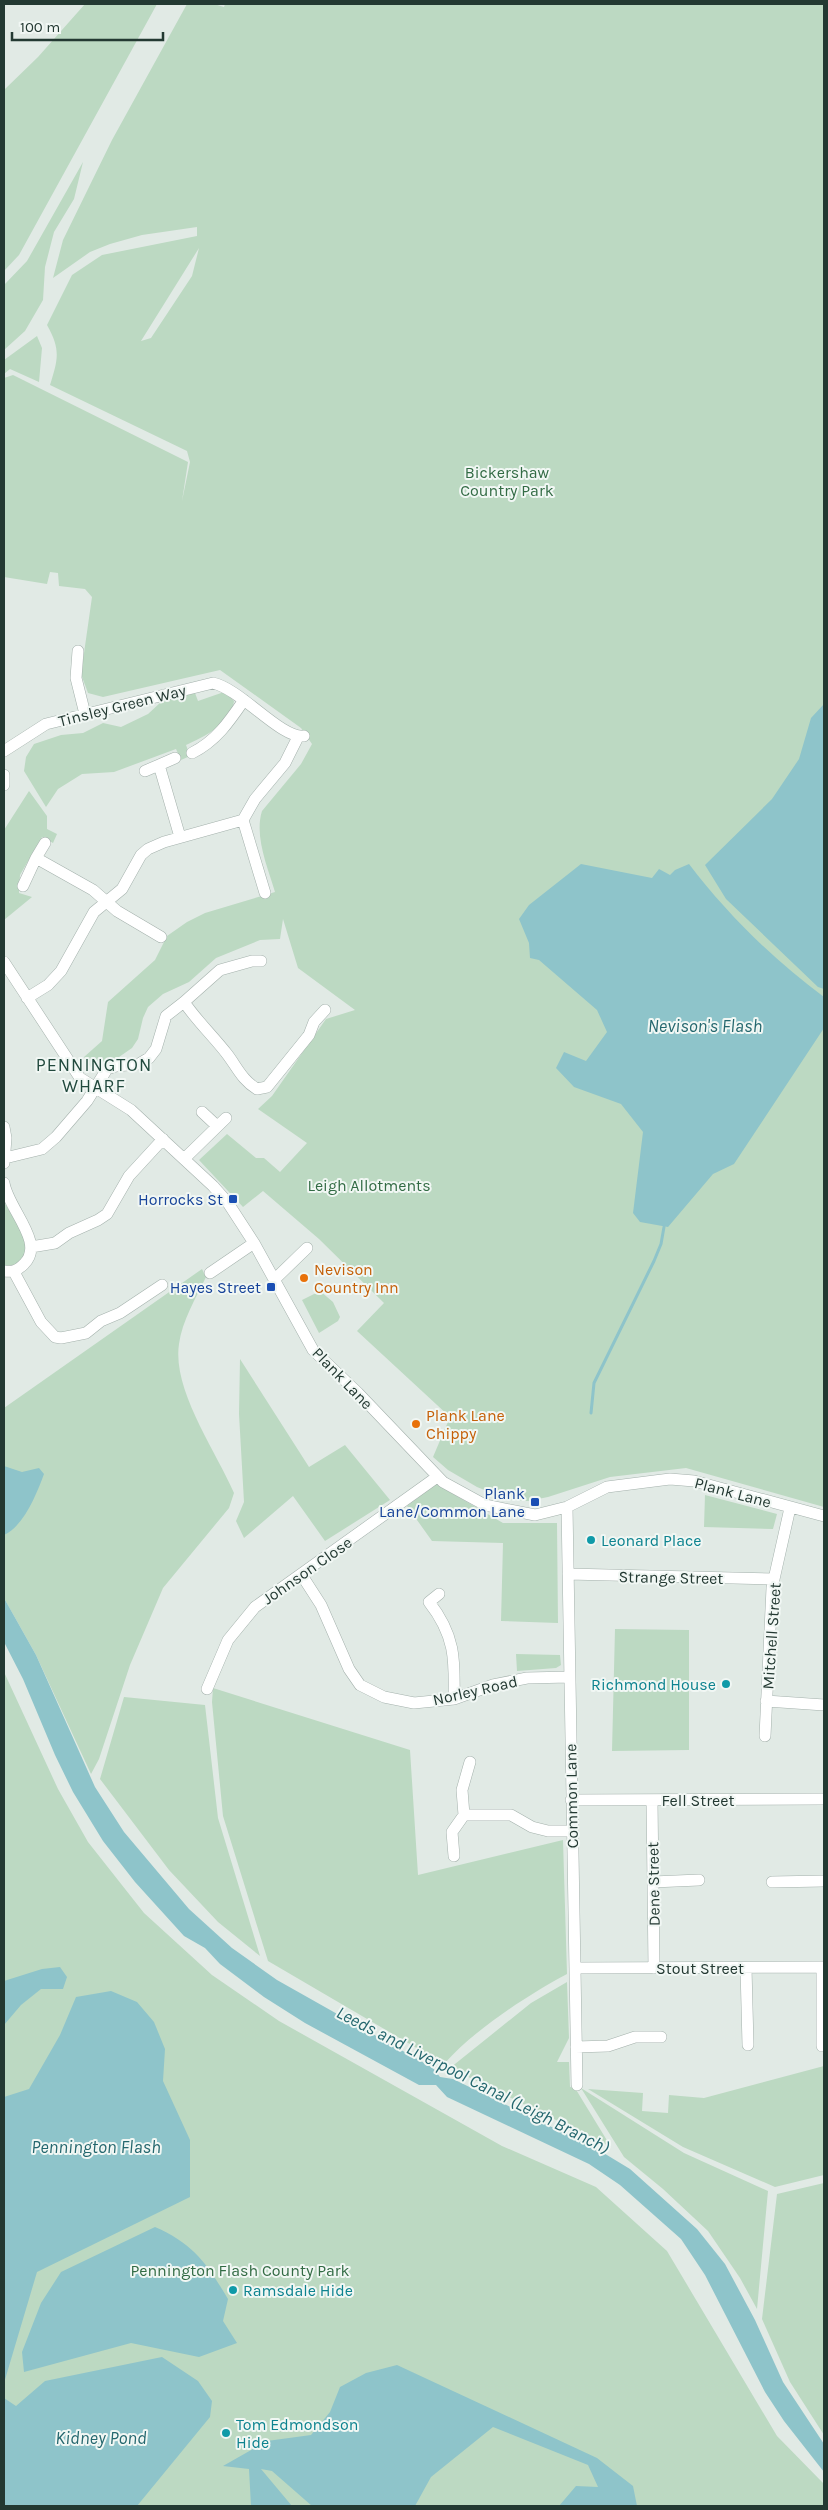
<svg xmlns="http://www.w3.org/2000/svg" width="828" height="2510" viewBox="0 0 828 2510" font-family="Karla,sans-serif">
  <rect width="100%" height="100%" fill="#e1eae5"/>
  <path fill="#bcd9c2" fill-rule="evenodd" d="M 85,4 L 157,4 L 19,255 L 4,271 L 4,90 L 38,57 Z
    M 187,4 L 214,4 L 224,7 L 225,4 L 824,4 L 824,1507 L 686,1468 L 610,1477 L 548,1497 L 528,1501 L 509,1500 L 477,1487 L 448,1470 L 433,1457 L 450,1417 L 357,1331 L 384,1303 L 319,1239 L 263,1191 L 243,1207 L 199,1160 L 227,1134 L 256,1158 L 264,1158 L 280,1172 L 307,1143 L 258,1109 L 272,1096 L 326,1019 L 355,1010 L 298,968 L 283,919 L 280,939 L 260,940 L 216,958 L 189,982 L 163,994 L 148,1007 L 143,1018 L 138,1039 L 132,1048 L 119,1057 L 92,1069 L 84,1057 L 102,1041 L 108,1002 L 155,960 L 167,936 L 187,922 L 205,913 L 275,892 C 268,868 254,836 262,811 L 301,764 L 312,744 L 301,728 L 220,670 L 103,697 L 88,693 L 81,674 L 92,597 L 85,589 L 59,586 L 58,573 L 50,572 L 47,584 L 4,577 L 4,378 L 13,375 L 188,462 L 182,501 L 190,462 L 187,451 L 50,385 C 58,359 61,350 47,325 L 72,275 L 102,255 L 197,236 L 197,227 L 142,235 L 110,244 L 90,252 L 53,278 L 63,240 L 112,140 ZM 199,248 L 192,276 L 151,338 L 141,341 Z
    M 83,162 L 74,199 L 54,232 L 45,267 L 43,300 L 25,331 L 4,350 L 4,285 L 27,261 Z
    M 37,336 L 42,348 L 39,382 L 10,369 L 4,374 L 4,360 Z
    M 224,692 L 234,701 C 232,724 203,737 186,745 L 190,756 L 181,760 L 176,749 L 114,772 L 82,774 L 58,789 L 46,807 L 24,771 L 26,757 L 34,744 L 61,735 L 83,733 L 103,723 L 121,727 L 148,714 L 161,702 L 195,693 L 198,701 Z
    M 29,791 L 47,816 L 47,829 L 57,834 L 53,843 L 42,837 L 20,875 L 19,893 L 32,897 L 4,920 L 4,830 Z
    M 4,1202 L 26,1238 L 25,1257 L 13,1266 L 4,1266 Z
    M 202,1269 L 206,1277 C 196,1298 182,1321 179,1344 C 172,1390 216,1451 234,1493 L 229,1508 L 163,1588 L 130,1665 L 99,1759 L 91,1774 L 36,1655 L 4,1598 L 4,1408 Z
    M 320,1291 L 333,1302 L 340,1317 L 338,1321 L 319,1333 L 302,1300 Z
    M 240,1359 L 309,1467 L 345,1445 L 390,1500 L 325,1541 L 293,1496 L 244,1538 L 236,1521 L 244,1502 L 239,1414 Z
    M 436,1484 L 503,1523 L 557,1523 L 558,1623 L 501,1621 L 503,1543 L 432,1541 L 407,1506 Z
    M 705,1495 L 777,1514 L 773,1529 L 704,1527 Z
    M 615,1629 L 689,1630 L 689,1750 L 612,1751 Z
    M 516,1654 L 560,1655 L 561,1665 L 556,1668 L 517,1671 Z
    M 4,1672 L 58,1789 L 88,1842 L 144,1913 L 212,1975 L 279,2021 L 502,2146 L 596,2187 L 667,2251 L 777,2436 L 824,2484 L 824,2506 L 4,2506 Z
    M 213,1688 L 410,1750 L 418,1875 L 563,1840 L 567,1974 C 526,1996 474,2030 444,2064 L 268,1961 L 223,1816 L 212,1702 Z
    M 124,1697 L 205,1705 L 218,1818 L 260,1956 L 218,1922 L 169,1870 L 100,1779 Z
    M 567,1982 L 569,2038 L 557,2062 L 569,2062 L 570,2087 L 575,2088 L 611,2147 L 450,2068 L 531,2003 Z
    M 824,2066 L 824,2175 L 775,2187 L 683,2147 L 588,2089 L 643,2093 L 642,2111 L 668,2113 L 669,2095 L 704,2098 Z
    M 581,2088 L 684,2153 L 768,2191 L 757,2309 L 740,2278 L 708,2231 L 663,2189 L 624,2157 Z
    M 824,2183 L 824,2435 L 790,2382 L 762,2319 L 777,2194 Z"/>
  <path fill="#8ec4ca" d="M 824,704 L 824,989 L 818,987 L 726,899 L 705,865 L 772,799 L 799,759 L 811,718 Z
    M 581,864 L 652,878 L 659,869 L 670,875 L 675,870 L 689,864 C 727,914 774,960 824,997 L 824,1028 L 734,1164 L 713,1174 L 668,1227 L 640,1222 L 633,1213 L 643,1132 L 621,1104 L 574,1087 L 556,1068 L 564,1052 L 586,1061 L 607,1032 L 597,1010 L 539,960 L 530,958 L 529,943 L 519,919 L 529,905 Z
    M 4,1466 L 22,1472 L 39,1468 L 44,1474 C 37,1493 24,1526 4,1535 Z
    M 4,1598 L 36,1655 L 95,1787 L 124,1832 L 189,1909 L 232,1948 L 277,1980 L 433,2068 L 440,2077 L 453,2079 L 597,2149 L 630,2169 L 697,2229 L 725,2264 L 755,2320 L 783,2382 L 824,2444 L 824,2472 L 784,2421 L 765,2392 L 705,2275 L 681,2239 L 620,2185 L 589,2164 L 447,2097 L 436,2085 L 419,2085 L 305,2023 L 264,1997 L 220,1964 L 205,1948 L 184,1936 L 135,1882 L 103,1841 L 73,1792 L 55,1755 L 23,1679 L 4,1642 Z
    M 60,1967 L 67,1977 L 63,1989 L 41,1989 L 21,2005 L 4,2025 L 4,1981 L 42,1969 Z
    M 111,1991 L 137,2002 L 154,2022 L 165,2049 L 163,2081 L 190,2140 L 190,2197 L 37,2272 L 4,2383 L 4,2097 L 29,2089 L 60,2035 L 76,1997 Z
    M 155,2227 C 194,2244 207,2264 228,2299 L 223,2321 L 237,2343 L 199,2357 L 131,2343 L 24,2372 L 22,2352 L 41,2303 L 61,2272 Z
    M 162,2357 L 198,2381 L 212,2401 L 210,2417 L 137,2506 L 4,2506 L 4,2398 L 16,2406 L 45,2381 Z
    M 397,2365 L 597,2458 L 633,2486 L 637,2506 L 559,2506 L 576,2486 L 598,2487 L 588,2465 L 493,2427 L 431,2477 L 415,2506 L 312,2506 L 272,2471 L 261,2469 L 292,2506 L 251,2506 L 249,2469 L 223,2466 L 267,2441 L 311,2435 L 330,2412 L 340,2387 L 366,2373 Z"/>
  <g fill="none" stroke-linecap="round" stroke-linejoin="round">
    <path stroke="#8ec4ca" stroke-width="3" d="M 591,1413 L 594,1383 L 654,1261 L 661,1244 L 664,1227"/>
    <g stroke="#a4b1ac" stroke-width="12">
      <path id="minor" d="M 78,651 L 76,678 L 85,714
        M 4,751 L 46,724 L 213,683 C 241,689 281,739 304,736
        M 192,753 C 216,741 229,722 244,700
        M 175,758 L 159,765 L 180,837
        M 145,771 L 159,765
        M 4,775 L 4,785
        M 36,858 L 45,843
        M 23,886 L 36,858 L 93,890 L 117,911 L 161,937
        M 265,893 L 243,820 L 255,799 L 285,763 L 298,737
        M 4,962 L 80,1078 L 131,1110 L 213,1186 L 228,1203 L 254,1243 L 313,1350 L 358,1393 L 443,1482 L 485,1505 L 535,1515 L 567,1507 L 607,1487 L 670,1479 L 694,1481 L 824,1516
        M 27,998 L 48,985 L 61,971 L 94,912 L 122,889 L 141,855 L 148,849 L 164,842 L 243,820
        M 184,1002 L 220,970 L 252,961 L 261,961
        M 202,1112 L 217,1126
        M 4,1127 L 6,1138 L 4,1163
        M 5,1158 L 42,1149 L 56,1137 L 87,1101 L 107,1069 L 116,1066 L 139,1064 L 149,1058 L 156,1049 L 166,1016 L 184,1002 C 197,1021 213,1036 227,1054 C 237,1067 242,1080 257,1089 L 267,1087 L 309,1035 L 314,1022 L 325,1010
        M 185,1158 L 226,1118
        M 4,1183 C 8,1209 46,1243 24,1264 C 17,1271 13,1272 4,1271
        M 31,1247 L 55,1243 L 69,1233 L 98,1220 L 107,1214 L 129,1176 L 163,1139
        M 14,1272 L 41,1322 L 55,1337 L 61,1338 L 86,1333 L 101,1321 L 120,1313 L 162,1285
        M 210,1273 L 254,1243
        M 274,1280 L 307,1248
        M 567,1507 L 577,2085
        M 301,1574 L 321,1605 L 349,1669 L 360,1685 L 384,1697 L 414,1703 L 454,1699 L 493,1685 L 527,1678 L 569,1677
        M 568,1574 L 774,1579
        M 439,1594 L 429,1602 C 455,1635 455,1659 454,1699
        M 207,1689 L 228,1640 L 255,1607 L 437,1477
        M 766,1701 L 824,1705
        M 765,1736 L 772,1588 L 790,1508
        M 571,1800 L 824,1799
        M 652,1800 L 654,1968
        M 464,1815 L 511,1815 L 532,1827 L 548,1831 L 572,1831
        M 454,1856 L 452,1832 L 464,1815 L 462,1790 L 470,1762
        M 653,1882 L 699,1880
        M 772,1882 L 824,1881
        M 575,1968 L 824,1967
        M 746,1968 L 748,2045
        M 822,1968 L 822,2046
        M 576,2047 L 608,2046 L 635,2037 L 661,2037"/>
    </g>
    <use href="#minor" stroke="#fff" stroke-width="11"/>
  </g>
  <g fill="#1a4fb4" stroke="#f1f7f4" stroke-width="2">
    <rect x="228" y="1194" width="10" height="10" rx="2.5"/>
    <rect x="266" y="1282" width="10" height="10" rx="2.5"/>
    <rect x="530" y="1497" width="10" height="10" rx="2.5"/>
  </g>
  <g fill="#e8710a" stroke="#f1f7f4" stroke-width="2">
    <circle cx="304" cy="1278" r="5"/>
    <circle cx="416" cy="1424" r="5"/>
  </g>
  <g fill="#0f9aa8" stroke="#f1f7f4" stroke-width="2">
    <circle cx="591" cy="1540" r="5"/>
    <circle cx="726" cy="1684" r="5"/>
    <circle cx="233" cy="2290" r="5"/>
    <circle cx="226" cy="2433" r="5"/>
  </g>
  <g text-anchor="middle" stroke-width="4" stroke-linejoin="round" paint-order="stroke">
    <g font-size="16" fill="#326b44" stroke="#f1f7f4">
      <text x="507" y="478">Bickershaw<tspan x="507" dy="18">Country Park</tspan></text>
      <text x="369" y="1191">Leigh Allotments</text>
      <text x="240" y="2276">Pennington Flash County Park</text>
    </g>
    <g font-size="16" fill="#233932" stroke="#f1f7f4">
      <text transform="translate(122 705) rotate(-14)" y="6">Tinsley Green Way</text>
      <text transform="translate(343 1378) rotate(46)" y="6">Plank Lane</text>
      <text transform="translate(733 1492) rotate(15)" y="6">Plank Lane</text>
      <text transform="translate(307 1570) rotate(-35)" y="6">Johnson Close</text>
      <text transform="translate(671 1577) rotate(1)" y="6">Strange Street</text>
      <text transform="translate(771 1636) rotate(-86)" y="6">Mitchell Street</text>
      <text transform="translate(475 1690) rotate(-13)" y="6">Norley Road</text>
      <text transform="translate(571 1796) rotate(-91)" y="6">Common Lane</text>
      <text x="698" y="1806">Fell Street</text>
      <text transform="translate(653 1884) rotate(-91)" y="6">Dene Street</text>
      <text x="700" y="1974">Stout Street</text>
    </g>
    <g font-size="16" fill="#164399" stroke="#f1f7f4" text-anchor="end">
      <text x="223" y="1205">Horrocks St</text>
      <text x="261" y="1293">Hayes Street</text>
      <text x="525" y="1499">Plank<tspan x="525" dy="18">Lane/Common Lane</tspan></text>
    </g>
    <g font-size="16" fill="#c56008" stroke="#f1f7f4" text-anchor="start">
      <text x="314" y="1275">Nevison<tspan x="314" dy="18">Country Inn</tspan></text>
      <text x="426" y="1421">Plank Lane<tspan x="426" dy="18">Chippy</tspan></text>
    </g>
    <g font-size="16" fill="#0d838f" stroke="#f1f7f4" text-anchor="start">
      <text x="601" y="1546">Leonard Place</text>
      <text x="716" y="1690" text-anchor="end">Richmond House</text>
      <text x="243" y="2296">Ramsdale Hide</text>
      <text x="236" y="2430">Tom Edmondson<tspan x="236" dy="18">Hide</tspan></text>
    </g>
    <g font-size="18" font-style="italic" fill="#24676e" stroke="#f1f7f4">
      <text x="705" y="1032">Nevison's Flash</text>
      <text transform="translate(473 2080) rotate(27)" y="6">Leeds and Liverpool Canal (Leigh Branch)</text>
      <text x="96" y="2153">Pennington Flash</text>
      <text x="101" y="2444">Kidney Pond</text>
    </g>
    <g font-size="18" letter-spacing="1" fill="#21493d" stroke="#f1f7f4">
      <text x="94" y="1071">PENNINGTON<tspan x="94" dy="21">WHARF</tspan></text>
    </g>
  </g>
  <rect width="828" height="2510" fill="none" stroke="#233932" stroke-width="10"/>
  <path d="M12 32v8h151v-8" fill="none" stroke="#233932" stroke-width="2.5"/>
  <text x="20" y="32" font-size="15" fill="#233932" stroke="#f1f7f4" stroke-width="4" paint-order="stroke">100 m</text>
</svg>
